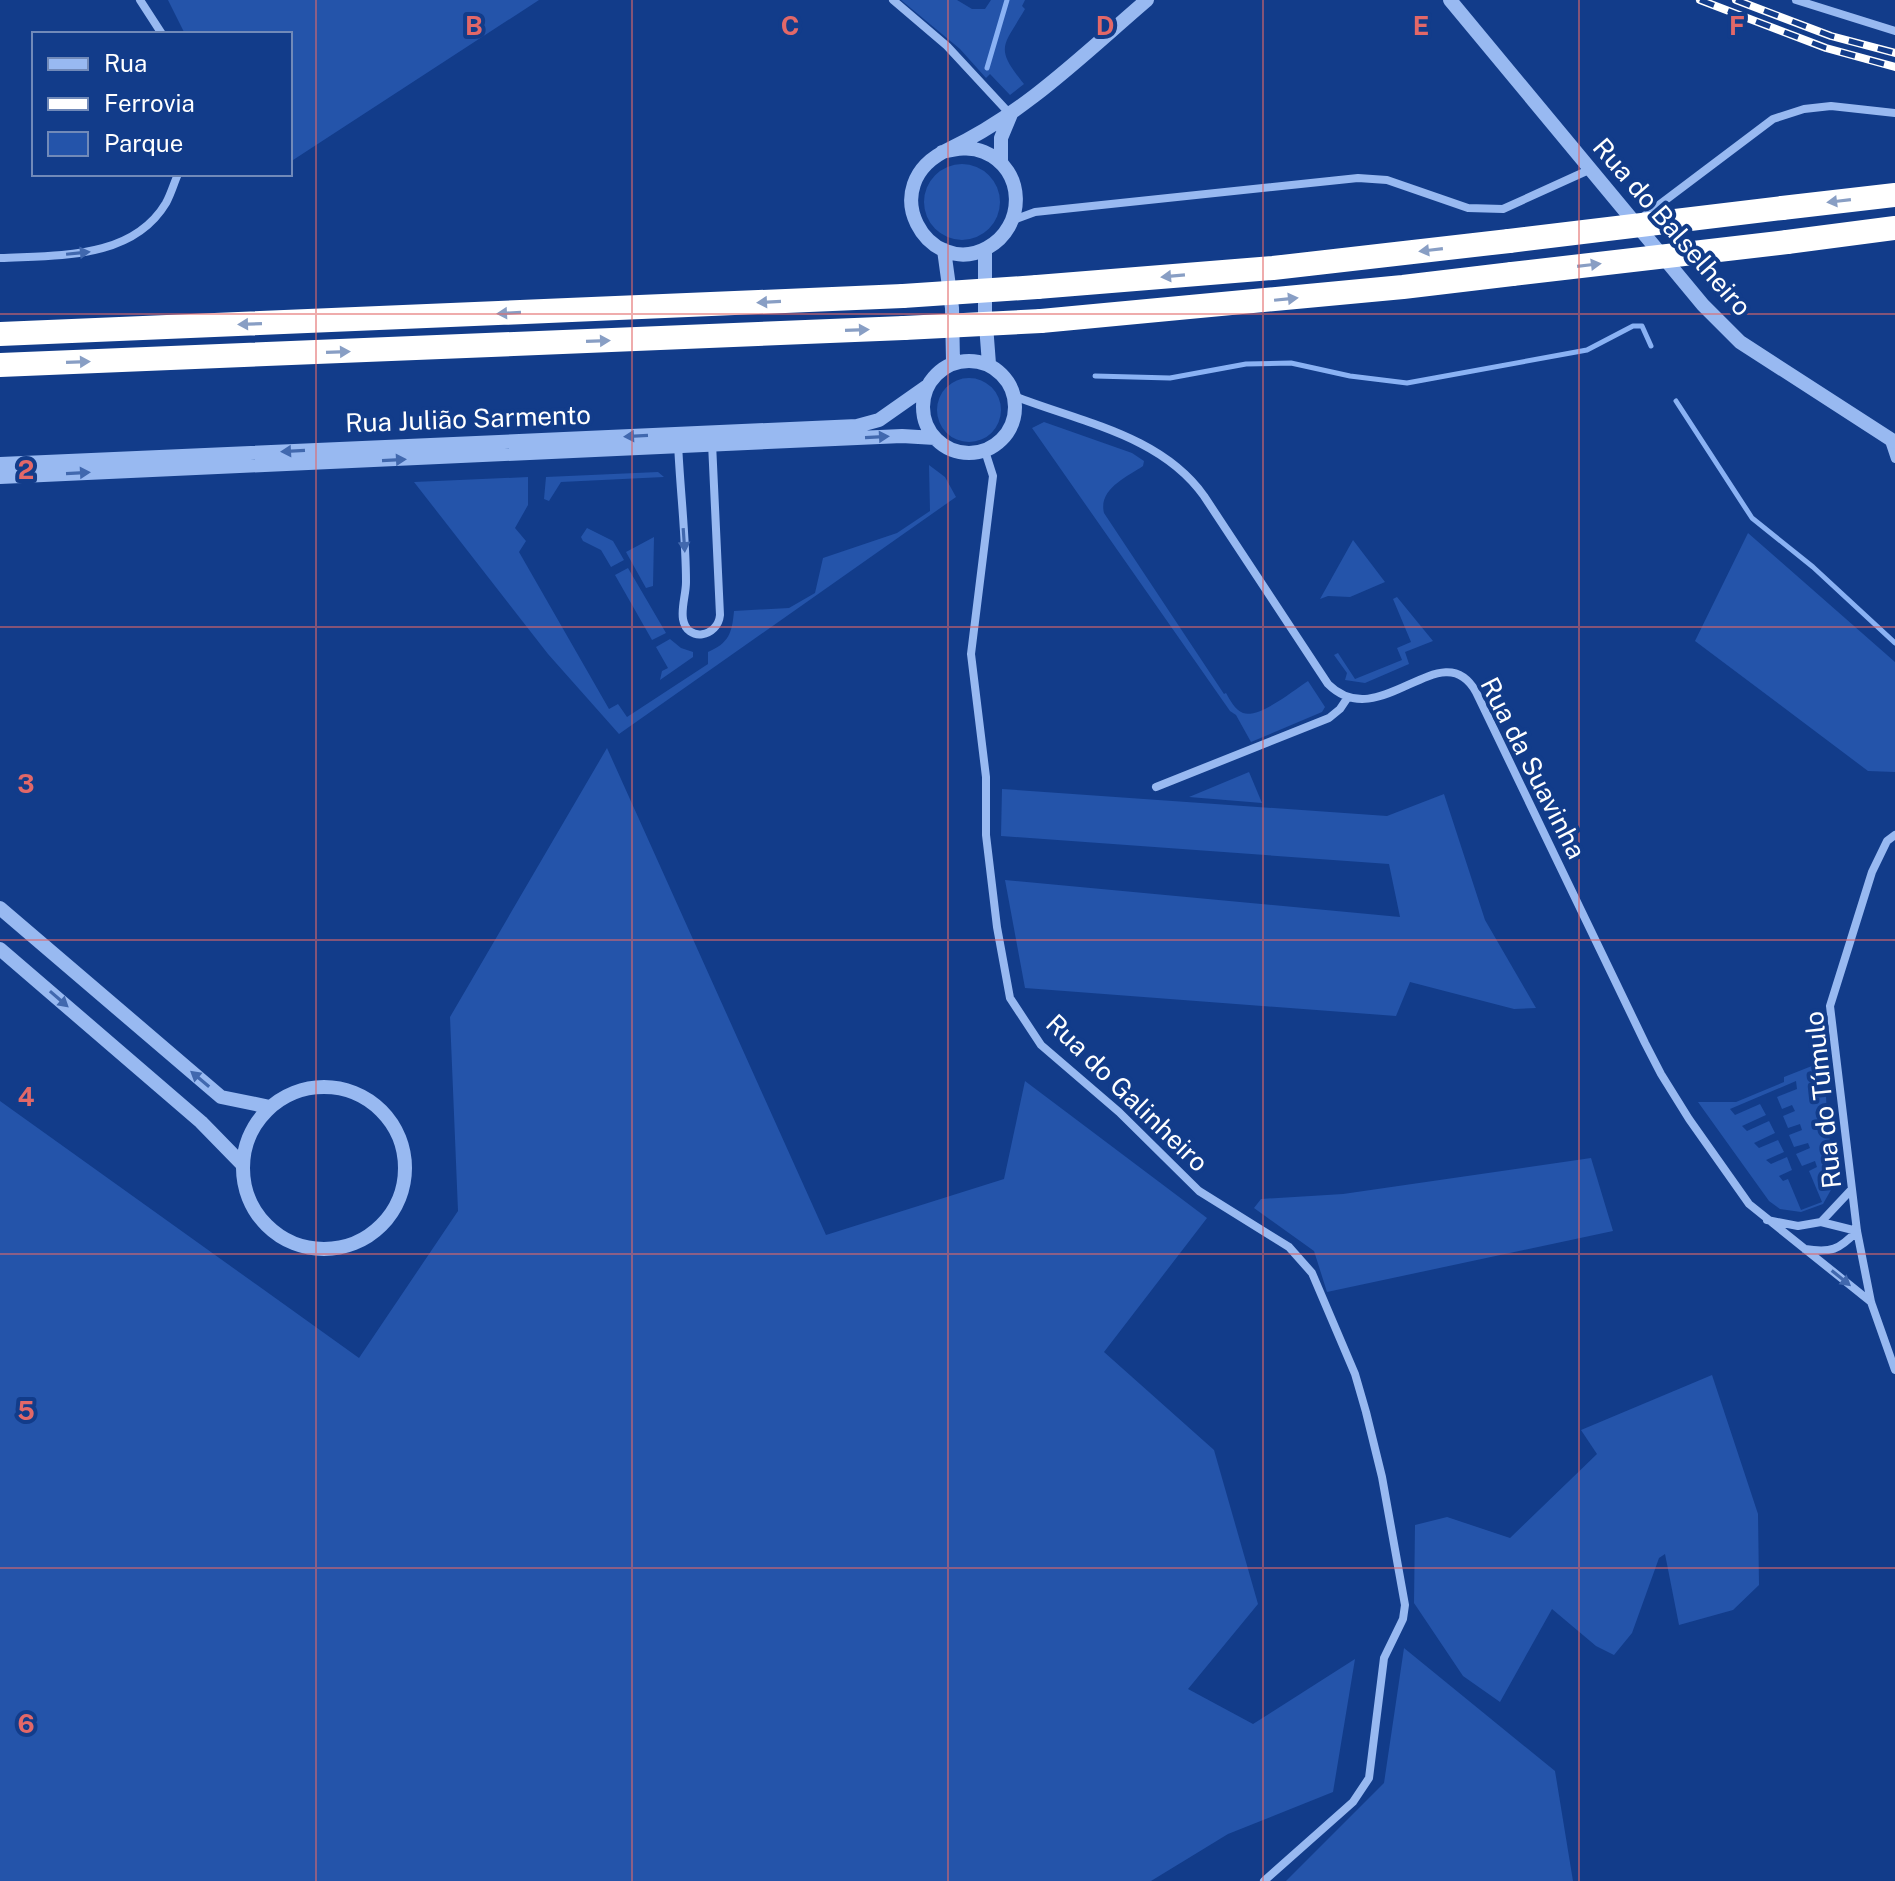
<svg xmlns="http://www.w3.org/2000/svg" width="1895" height="1881" viewBox="0 0 1895 1881" font-family="'Public Sans',sans-serif">
  <rect width="100%" height="100%" fill="#123c8a"/>
  <path fill="#2454aa" fill-rule="evenodd" d="M 168,0 L 539,0 L 290,162 L 290,34 L 185,34 Z
    M 901,0 L 957,0 L 972,9 L 985,9 L 991,0 L 1025,0 L 1022,6 L 1025,9 C 1003,47 994,47 1024,84 L 1010,95 L 990,74 L 986,78 L 960,49 Z
    M924 202a38 38 0 1 1 76 0a38 38 0 1 1-76 0Z
    M937 410a32 32 0 1 1 64 0a32 32 0 1 1-64 0Z
    M 1044,422 L 1132,453 L 1144,461 L 1143,466 C 1127,477 1098,489 1104,513 L 1224,694 L 1226,693 C 1230,700 1235,710 1243,713 C 1259,719 1294,690 1308,681 L 1325,707 L 1322,712 L 1251,742 L 1236,715 L 1230,711 L 1032,428 Z
    M 929,465 L 945,477 L 956,497 L 619,734 L 548,654 L 414,482 L 528,477 L 528,505 L 515,528 L 526,541 L 519,552 L 609,709 L 618,704 L 627,717 L 708,664 L 708,652 C 729,643 732,633 734,611 L 789,608 L 815,593 L 823,558 L 897,533 L 930,511 Z
    M 658,472 L 664,477 L 561,482 L 549,501 L 544,499 L 546,477 Z
    M 587,528 L 613,541 L 624,560 L 611,567 L 601,550 L 583,541 L 581,537 Z
    M 1748,533 L 1895,662 L 1895,772 L 1868,771 L 1695,641 Z
    M 654,537 L 653,586 L 646,588 L 626,552 Z
    M 1353,540 L 1385,582 L 1350,597 L 1328,596 L 1320,599 Z
    M 628,568 L 666,633 L 652,640 L 615,575 Z
    M 1397,597 L 1433,641 L 1405,652 L 1409,664 L 1365,683 L 1345,680 L 1347,673 L 1334,655 L 1338,653 L 1355,679 L 1402,660 L 1397,648 L 1411,642 L 1393,599 Z
    M 670,639 L 681,648 L 693,652 L 693,657 L 660,680 L 662,671 L 668,668 L 656,647 Z
    M 607,748 L 826,1235 L 1004,1179 L 1025,1081 L 1207,1218 L 1104,1352 L 1214,1450 L 1258,1604 L 1188,1689 L 1253,1724 L 1355,1659 L 1333,1792 L 1228,1834 L 1151,1881 L 0,1881 L 0,1101 L 359,1358 L 458,1211 L 450,1017 Z
    M 1249,772 L 1262,803 L 1189,797 Z
    M 1002,789 L 1387,816 L 1444,794 L 1485,920 L 1536,1008 L 1514,1009 L 1410,982 L 1396,1016 L 1025,988 L 1005,880 L 1400,917 L 1389,864 L 1001,836 Z
    M 1822,1062 L 1825,1068 L 1827,1122 L 1834,1167 L 1832,1188 L 1823,1204 L 1801,1212 L 1780,1209 L 1769,1201 L 1698,1102 L 1736,1102 L 1784,1082 L 1784,1077 ZM 1796,1081 L 1797,1089 L 1777,1097 L 1782,1109 L 1792,1105 L 1795,1111 L 1783,1116 L 1788,1128 L 1800,1124 L 1802,1130 L 1789,1135 L 1794,1147 L 1808,1143 L 1810,1148 L 1796,1154 L 1802,1166 L 1815,1161 L 1817,1167 L 1809,1171 L 1822,1202 L 1801,1210 L 1788,1179 L 1783,1181 L 1779,1176 L 1792,1170 L 1787,1157 L 1771,1164 L 1766,1160 L 1784,1152 L 1778,1140 L 1759,1148 L 1754,1143 L 1775,1133 L 1769,1121 L 1747,1131 L 1742,1126 L 1766,1115 L 1760,1104 L 1735,1115 L 1730,1109 Z
    M 1591,1158 L 1613,1231 L 1327,1292 L 1314,1251 L 1254,1208 L 1261,1199 L 1343,1194 Z
    M 1712,1375 L 1758,1514 L 1759,1585 L 1733,1610 L 1679,1625 L 1665,1554 L 1659,1558 L 1632,1633 L 1614,1655 L 1596,1646 L 1552,1609 L 1500,1702 L 1463,1676 L 1414,1603 L 1415,1525 L 1447,1517 L 1510,1538 L 1597,1454 L 1581,1430 Z
    M 1404,1648 L 1555,1771 L 1573,1881 L 1286,1881 L 1384,1783 Z"/>
  <g fill="none" stroke-linecap="round" stroke-linejoin="round">
    <path stroke="#8ab2f4" stroke-width="5" d="M 987,68 L 1007,0
      M 1095,376 L 1170,378 L 1246,364 L 1291,363 L 1350,376 L 1407,383 L 1587,350 L 1633,326 L 1642,326 L 1651,346
      M 1676,401 L 1752,518 L 1813,567 L 1895,643"/>
    <path stroke="#98b9f1" stroke-width="8" d="M 140,0 L 162,34
      M 893,0 L 947,46 L 1010,114
      M 1796,0 L 1895,31
      M 1643,217 L 1773,119 L 1804,109 L 1831,106 L 1895,113
      M 1013,220 L 1035,212 L 1358,178 L 1387,180 L 1468,208 L 1503,209 L 1591,169
      M 0,258 C 57,255 132,260 166,203 C 171,194 174,183 178,174
      M 1014,396 C 1080,422 1161,435 1204,496 L 1328,684 C 1380,736 1442,631 1476,692 L 1645,1043 L 1661,1074 L 1689,1119 L 1749,1204 L 1871,1302
      M 1889,441 L 1895,459
      M 678,443 C 680,489 686,536 686,582 C 686,594 681,608 683,619 C 687,643 718,637 720,615 L 712,443
      M 985,451 L 993,476 L 971,654 L 986,777 L 986,835 L 997,927 L 1010,998 L 1041,1045 L 1119,1112 L 1199,1191 L 1289,1247 L 1312,1273 L 1355,1374 L 1366,1412 L 1382,1477 L 1405,1605 L 1403,1619 L 1384,1658 L 1369,1778 L 1353,1802 L 1264,1881
      M 1156,787 L 1329,718 L 1340,709 L 1348,697
      M 1895,835 L 1887,841 L 1872,872 L 1830,1006 L 1857,1231 L 1871,1302 L 1895,1370
      M 1767,1220 L 1798,1226 L 1821,1222 L 1857,1231 C 1839,1250 1831,1253 1805,1249
      M 1821,1222 L 1851,1190"/>
    <path stroke="#98b9f1" stroke-width="14" d="M 1450,0 L 1703,305 L 1740,342 L 1895,442
      M 942,152 C 956,149 970,146 984,152 C 1026,169 1026,227 987,248 C 929,280 871,185 949,149 C 1024,114 1085,53 1147,0
      M 1001,162 L 1001,138 L 1011,114
      M 944,250 L 952,308 L 953,362
      M 985,250 L 985,312 L 989,364
      M923 407a46 46 0 1 1 92 0a46 46 0 1 1-92 0Z
      M 0,464 L 857,426 L 879,420 L 926,387
      M 0,477 L 902,436 L 935,438
      M 0,908 L 221,1097 L 270,1107
      M 0,949 L 201,1122 L 242,1164
      M243 1168a81 81 0 1 1 162 0a81 81 0 1 1-162 0Z"/>
    <path stroke="#fff" stroke-width="24" d="M 1782,208 L 1895,195
      M 1787,242 L 1895,228
      M 1037,287 L 1273,268 L 1509,241
      M 1041,321 L 1403,287 L 1512,274
      M 0,334 L 903,296
      M 0,365 L 904,328"/>
    <g stroke="#fff" stroke-width="8">
      <path id="rail" d="M 1700,0 L 1826,48 L 1895,67
        M 1736,0 L 1831,36 L 1895,53"/>
    </g>
    <use href="#rail" stroke="#123c8a" stroke-width="5" stroke-dasharray="15" stroke-linecap="butt"/>
    <path stroke="#fff" stroke-width="24" d="M 1509,241 L 1782,208
      M 1512,274 L 1787,242
      M 903,296 L 1037,287
      M 904,328 L 1041,321"/>
  </g>
  <defs><path id="oneway-solid" d="M-6-.8H1V-3.2L6.5 0L1 3.2V.8H-6Z" transform="scale(2)"/></defs>
  <g fill="#889ec4">
    <use href="#oneway-solid" transform="translate(1839 201) rotate(173)"/>
    <use href="#oneway-solid" transform="translate(1431 250) rotate(173)"/>
    <use href="#oneway-solid" transform="translate(1589 265) rotate(-7)"/>
    <use href="#oneway-solid" transform="translate(1173 276) rotate(175)"/>
    <use href="#oneway-solid" transform="translate(1286 299) rotate(-6)"/>
    <use href="#oneway-solid" transform="translate(769 302) rotate(177)"/>
    <use href="#oneway-solid" transform="translate(509 313) rotate(177)"/>
    <use href="#oneway-solid" transform="translate(250 324) rotate(178)"/>
    <use href="#oneway-solid" transform="translate(857 330) rotate(-2)"/>
    <use href="#oneway-solid" transform="translate(598 341) rotate(-2)"/>
    <use href="#oneway-solid" transform="translate(338 352) rotate(-2)"/>
    <use href="#oneway-solid" transform="translate(78 362) rotate(-2)"/>
  </g>
  <g fill="#4168ae">
    <use href="#oneway-solid" transform="translate(78 253) rotate(-6)"/>
    <use href="#oneway-solid" transform="translate(636 436) rotate(177)"/>
    <use href="#oneway-solid" transform="translate(877 437) rotate(-3)"/>
    <use href="#oneway-solid" transform="translate(293 451) rotate(177)"/>
    <use href="#oneway-solid" transform="translate(394 460) rotate(-3)"/>
    <use href="#oneway-solid" transform="translate(78 473) rotate(-3)"/>
    <use href="#oneway-solid" transform="translate(684 540) rotate(86)"/>
    <use href="#oneway-solid" transform="translate(59 999) rotate(41)"/>
    <use href="#oneway-solid" transform="translate(200 1079) rotate(-140)"/>
    <use href="#oneway-solid" transform="translate(1841 1278) rotate(39)"/>
  </g>
  <path fill="none" stroke="#e26868" stroke-width="2" stroke-opacity="0.55" d="M 316,0 L 316,1881M 632,0 L 632,1881M 948,0 L 948,1881M 1263,0 L 1263,1881M 1579,0 L 1579,1881M 0,314 L 1895,314M 0,627 L 1895,627M 0,940 L 1895,940M 0,1254 L 1895,1254M 0,1568 L 1895,1568"/>
  <g text-anchor="middle" stroke-width="8" stroke-linejoin="round" paint-order="stroke">
    <g font-size="26" fill="#fff" stroke="#123c8a">
      <text transform="translate(1672 227) rotate(49)" y="9">Rua do Balselheiro</text>
      <text transform="translate(468 419) rotate(-2)" y="9">Rua Julião Sarmento</text>
      <text transform="translate(1533 768) rotate(63)" y="9">Rua da Suavinha</text>
      <text transform="translate(1127 1093) rotate(44)" y="9">Rua do Galinheiro</text>
      <text transform="translate(1823 1100) rotate(-96)" y="9">Rua do Túmulo</text>
    </g>
  </g>
  <g font-size="26" text-anchor="middle" font-weight="bold" fill="#e26868" stroke="#123c8a" stroke-width="8" stroke-linejoin="round" paint-order="stroke">
    <text x="474" y="35">B</text>
    <text x="790" y="35">C</text>
    <text x="1105" y="35">D</text>
    <text x="1421" y="35">E</text>
    <text x="1737" y="35">F</text>
    <text x="26" y="479">2</text>
    <text x="26" y="793">3</text>
    <text x="26" y="1106">4</text>
    <text x="26" y="1420">5</text>
    <text x="26" y="1733">6</text>
  </g>
  <rect x="32" y="32" width="260" height="144" fill="#123c8a" stroke="#718ab9" stroke-width="2"/>
  <rect x="48" y="58" width="40" height="12" fill="#98b9f1" stroke="#718ab9" stroke-width="2"/>
  <text x="104" y="72" font-size="24" fill="#ffffff">Rua</text>
  <rect x="48" y="98" width="40" height="12" fill="#ffffff" stroke="#718ab9" stroke-width="2"/>
  <text x="104" y="112" font-size="24" fill="#ffffff">Ferrovia</text>
  <rect x="48" y="132" width="40" height="24" fill="#2454aa" stroke="#718ab9" stroke-width="2"/>
  <text x="104" y="152" font-size="24" fill="#ffffff">Parque</text>
</svg>
